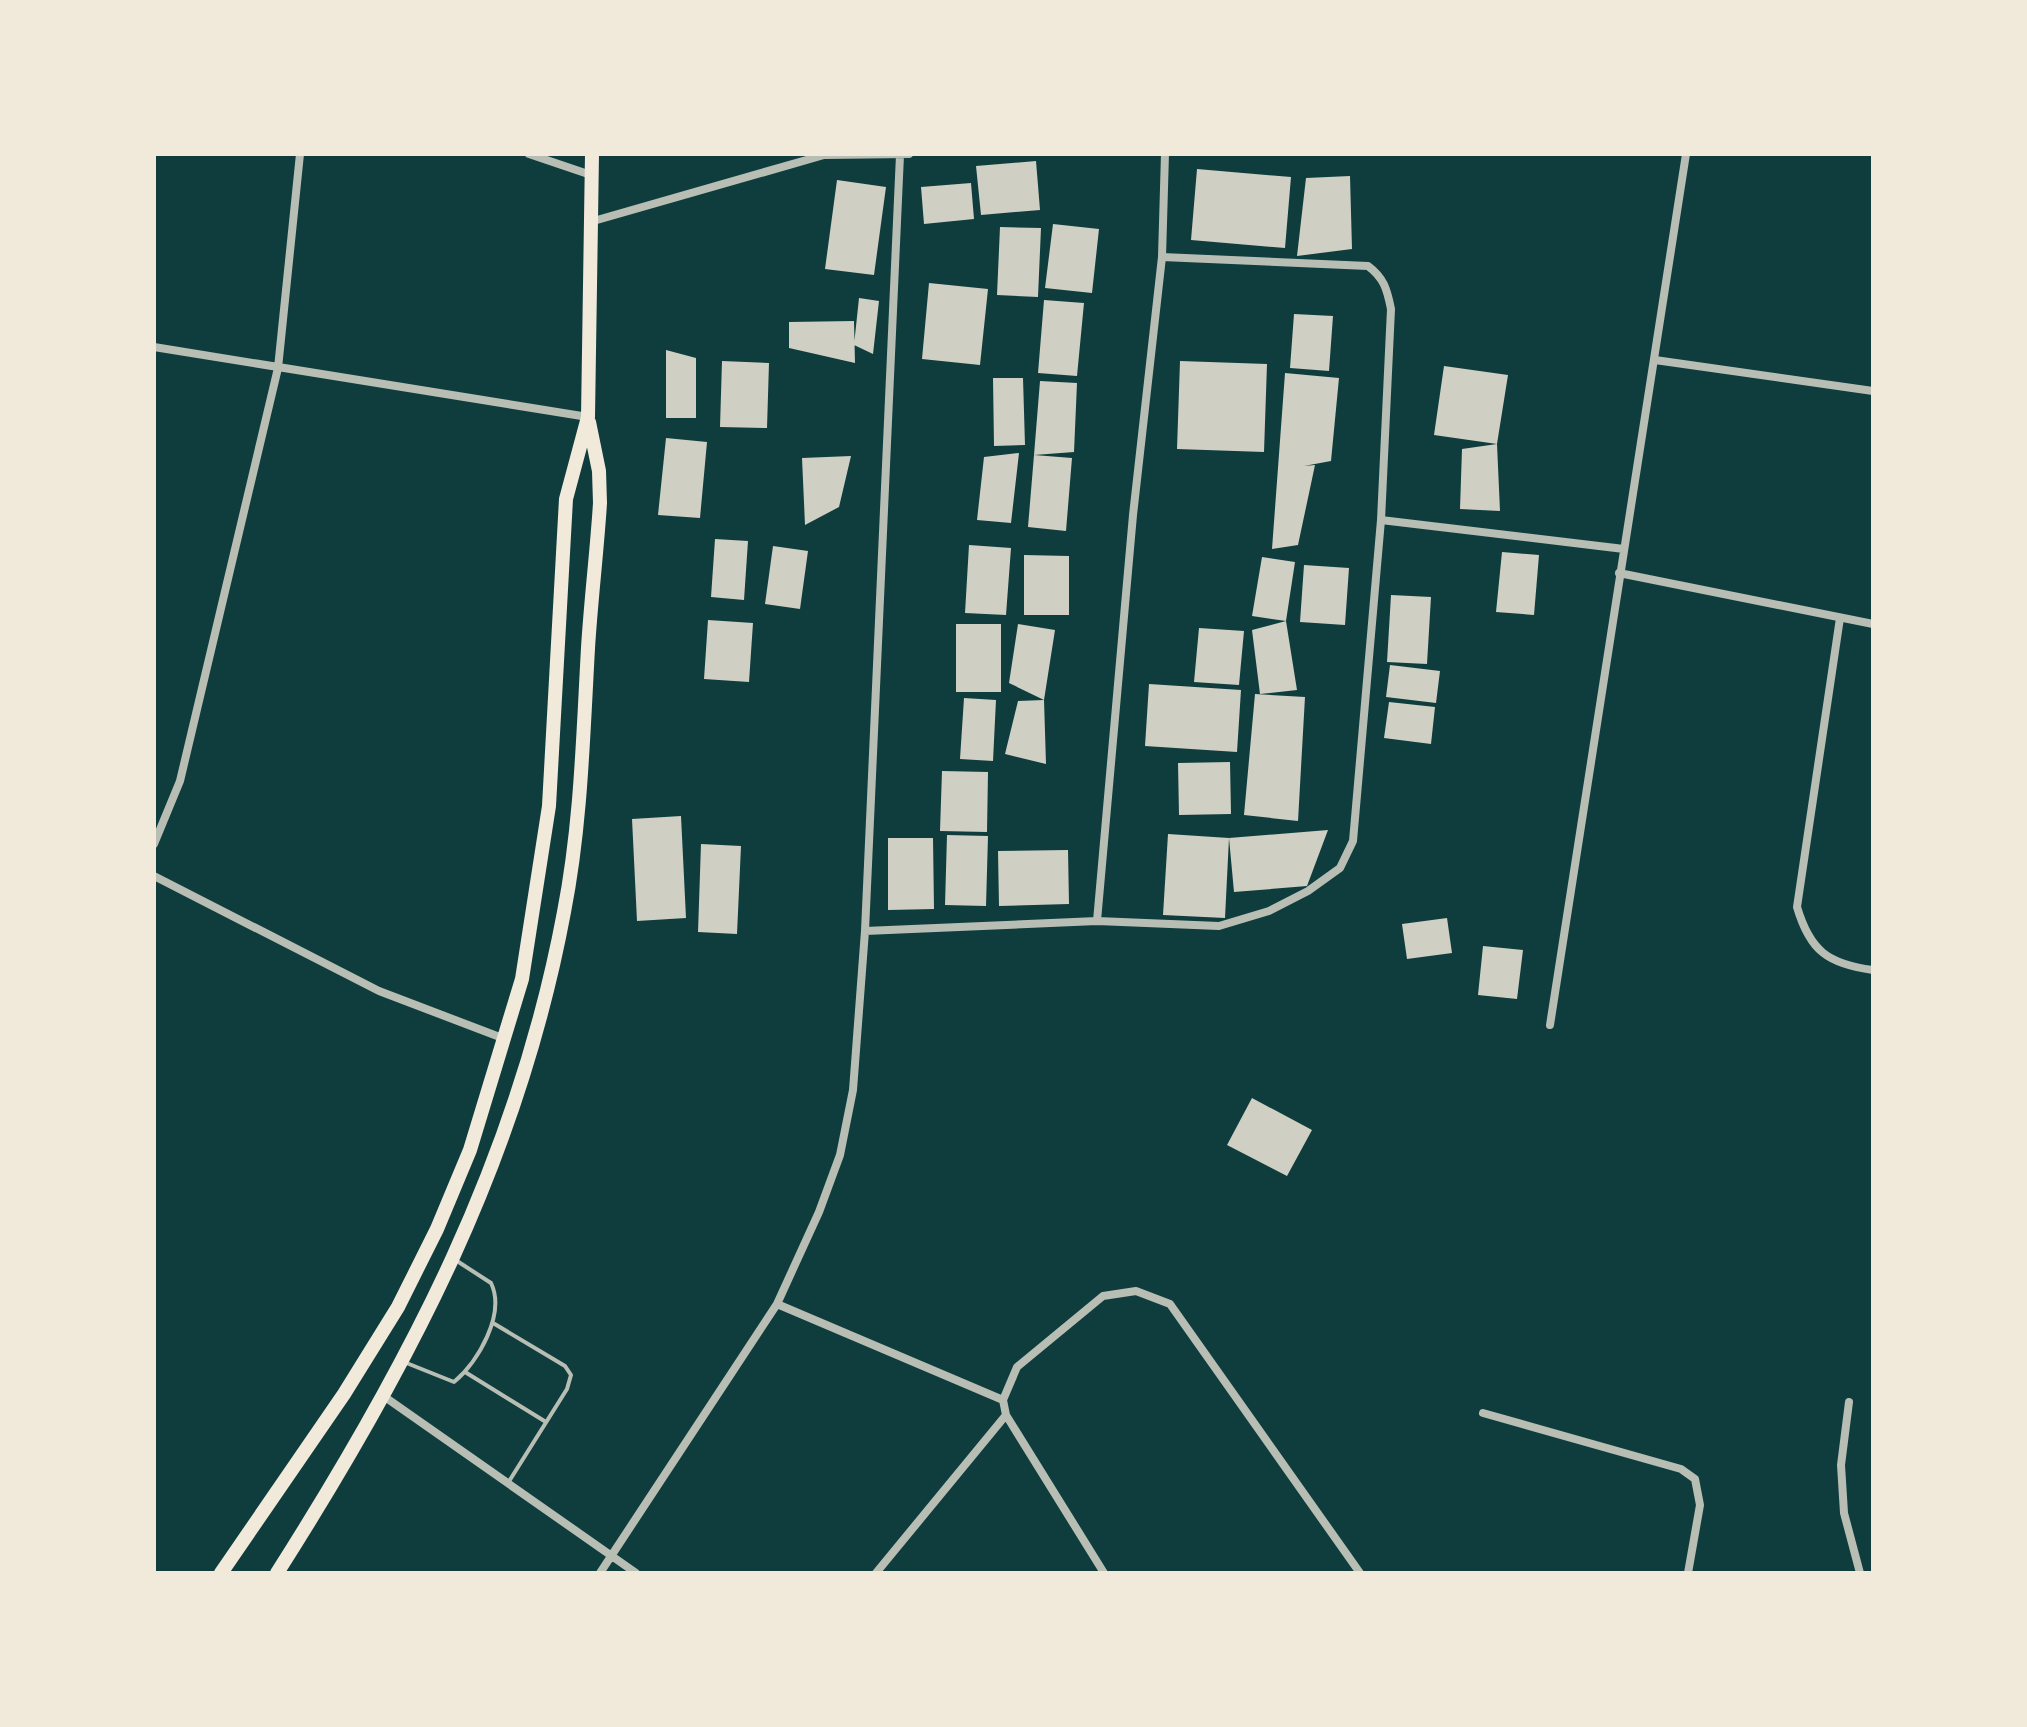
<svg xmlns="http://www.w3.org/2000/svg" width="2027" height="1727" viewBox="0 0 2027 1727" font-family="'Varela Round',sans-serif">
  <rect width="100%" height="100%" fill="#0f3d3e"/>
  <path fill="#cfcfc3" d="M 1036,161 L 1040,210 L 981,215 L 976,166 Z
    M 1197,169 L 1291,177 L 1285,248 L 1191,240 Z
    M 1350,176 L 1352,249 L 1297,256 L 1306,178 Z
    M 837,180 L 886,187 L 874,275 L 825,269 Z
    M 971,183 L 974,219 L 924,224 L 921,187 Z
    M 1053,224 L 1099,229 L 1092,293 L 1045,288 Z
    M 1000,227 L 1041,228 L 1038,297 L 997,295 Z
    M 929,283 L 988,289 L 980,365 L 922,359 Z
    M 859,298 L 879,301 L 873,354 L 854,345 Z
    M 1044,300 L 1084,303 L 1077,376 L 1038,373 Z
    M 1294,314 L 1333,316 L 1329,371 L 1290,368 Z
    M 854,321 L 855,363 L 789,348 L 789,322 Z
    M 666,350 L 696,358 L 696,418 L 666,418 Z
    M 722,361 L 769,363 L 767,428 L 720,427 Z
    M 1180,361 L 1267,364 L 1264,452 L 1177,449 Z
    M 1444,366 L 1508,375 L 1497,444 L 1434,435 Z
    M 1285,373 L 1339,378 L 1331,461 L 1304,466 L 1315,465 L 1298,545 L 1272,549 Z
    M 993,378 L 1023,378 L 1025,445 L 994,446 Z
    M 1040,381 L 1077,383 L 1074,452 L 1034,455 L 1072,458 L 1066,531 L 1028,527 L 1034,455 Z
    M 666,438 L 707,442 L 700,518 L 658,515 Z
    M 1497,444 L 1500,511 L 1460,509 L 1462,449 Z
    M 1019,453 L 1011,523 L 977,520 L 984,457 Z
    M 851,456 L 839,507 L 805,525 L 802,458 Z
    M 715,539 L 748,541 L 744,600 L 711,597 Z
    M 969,545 L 1011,548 L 1006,615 L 965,613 Z
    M 773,546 L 808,551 L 800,609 L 765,604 Z
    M 1502,552 L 1539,555 L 1534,615 L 1496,612 Z
    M 1024,555 L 1069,556 L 1069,615 L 1024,615 Z
    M 1262,557 L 1295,562 L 1286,621 L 1252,616 Z
    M 1304,565 L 1349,568 L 1345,625 L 1300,622 Z
    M 1391,595 L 1431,597 L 1427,664 L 1387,662 Z
    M 708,620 L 753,623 L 749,682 L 704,679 Z
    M 1286,621 L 1297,690 L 1260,694 L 1252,630 Z
    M 956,624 L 1001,624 L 1001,692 L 956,692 Z
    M 1018,624 L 1055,630 L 1044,700 L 1009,683 Z
    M 1199,628 L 1244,631 L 1239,685 L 1194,682 Z
    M 1390,665 L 1440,671 L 1436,703 L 1386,697 Z
    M 1149,684 L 1241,690 L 1237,752 L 1145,746 Z
    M 1255,694 L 1305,697 L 1298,821 L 1244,815 Z
    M 964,698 L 996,700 L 993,761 L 960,759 Z
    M 1044,700 L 1046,764 L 1005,754 L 1018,701 Z
    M 1389,702 L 1435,707 L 1431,744 L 1384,738 Z
    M 1230,762 L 1231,814 L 1179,815 L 1178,763 Z
    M 942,771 L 988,772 L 987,832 L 940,831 Z
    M 681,816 L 686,918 L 637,921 L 632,819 Z
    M 1328,830 L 1307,886 L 1234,892 L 1229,838 L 1225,918 L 1163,915 L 1168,834 L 1229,838 Z
    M 947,835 L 988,836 L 986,906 L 945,905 Z
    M 888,838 L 933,838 L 934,909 L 888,910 Z
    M 701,844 L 741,846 L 737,934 L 698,932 Z
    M 1068,850 L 1069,904 L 999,906 L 998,851 Z
    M 1447,918 L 1452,953 L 1407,959 L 1402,924 Z
    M 1483,946 L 1523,950 L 1517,999 L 1478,995 Z
    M 1252,1098 L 1312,1130 L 1287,1176 L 1227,1145 Z"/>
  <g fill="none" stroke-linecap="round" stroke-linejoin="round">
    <path stroke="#b8beb3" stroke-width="4" d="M 493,1323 L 565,1366 L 571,1375 L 567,1389 L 508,1483
      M 404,1362 L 454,1382 C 478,1362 506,1314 491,1283 L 457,1261
      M 465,1372 L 546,1422"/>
    <path stroke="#b8beb3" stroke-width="8" d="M 529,154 L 591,175
      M 590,222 L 824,155 L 909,154
      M 154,347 L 588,417
      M 1655,360 L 1873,391
      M 1381,520 L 1624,549
      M 1619,573 L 1873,624
      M 1840,618 L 1797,907 C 1810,951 1828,964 1873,970
      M 154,844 L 180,781 L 278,368 L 300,154
      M 154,876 L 379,991 L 505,1039
      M 1097,921 L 1133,515 L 1162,257 L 1165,154
      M 865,931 L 1097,921 L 1219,926 L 1269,911 L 1308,891 L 1340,868 L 1353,841 L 1381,520 L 1391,309 C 1387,289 1384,278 1368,266 L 1162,257
      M 1550,1025 L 1686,154
      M 777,1304 L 1003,1400
      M 382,1395 L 636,1573
      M 1849,1402 L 1841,1465 L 1844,1513 L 1860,1573
      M 1483,1413 L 1681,1469 L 1695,1479 L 1700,1505 L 1688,1573
      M 600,1573 L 777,1304 L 819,1212 L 840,1155 L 853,1090 L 865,931 L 900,155
      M 876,1573 L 1006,1415
      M 1104,1573 L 1006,1415 L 1003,1400 L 1017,1367 L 1103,1296 L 1136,1291 L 1170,1304 L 1360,1573"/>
    <path stroke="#f1e9da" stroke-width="14" d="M 221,1573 L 344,1394 L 398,1307 L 437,1229 L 470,1150 L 522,979 L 549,806 L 566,499 L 588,417 L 592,154
      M 277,1573 C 410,1364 518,1159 564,912 C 581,825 583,737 588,648 C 591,599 597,551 600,503 L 599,471 L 589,422"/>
  </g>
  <rect width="2027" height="1727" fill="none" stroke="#f1e9da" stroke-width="312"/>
</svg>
